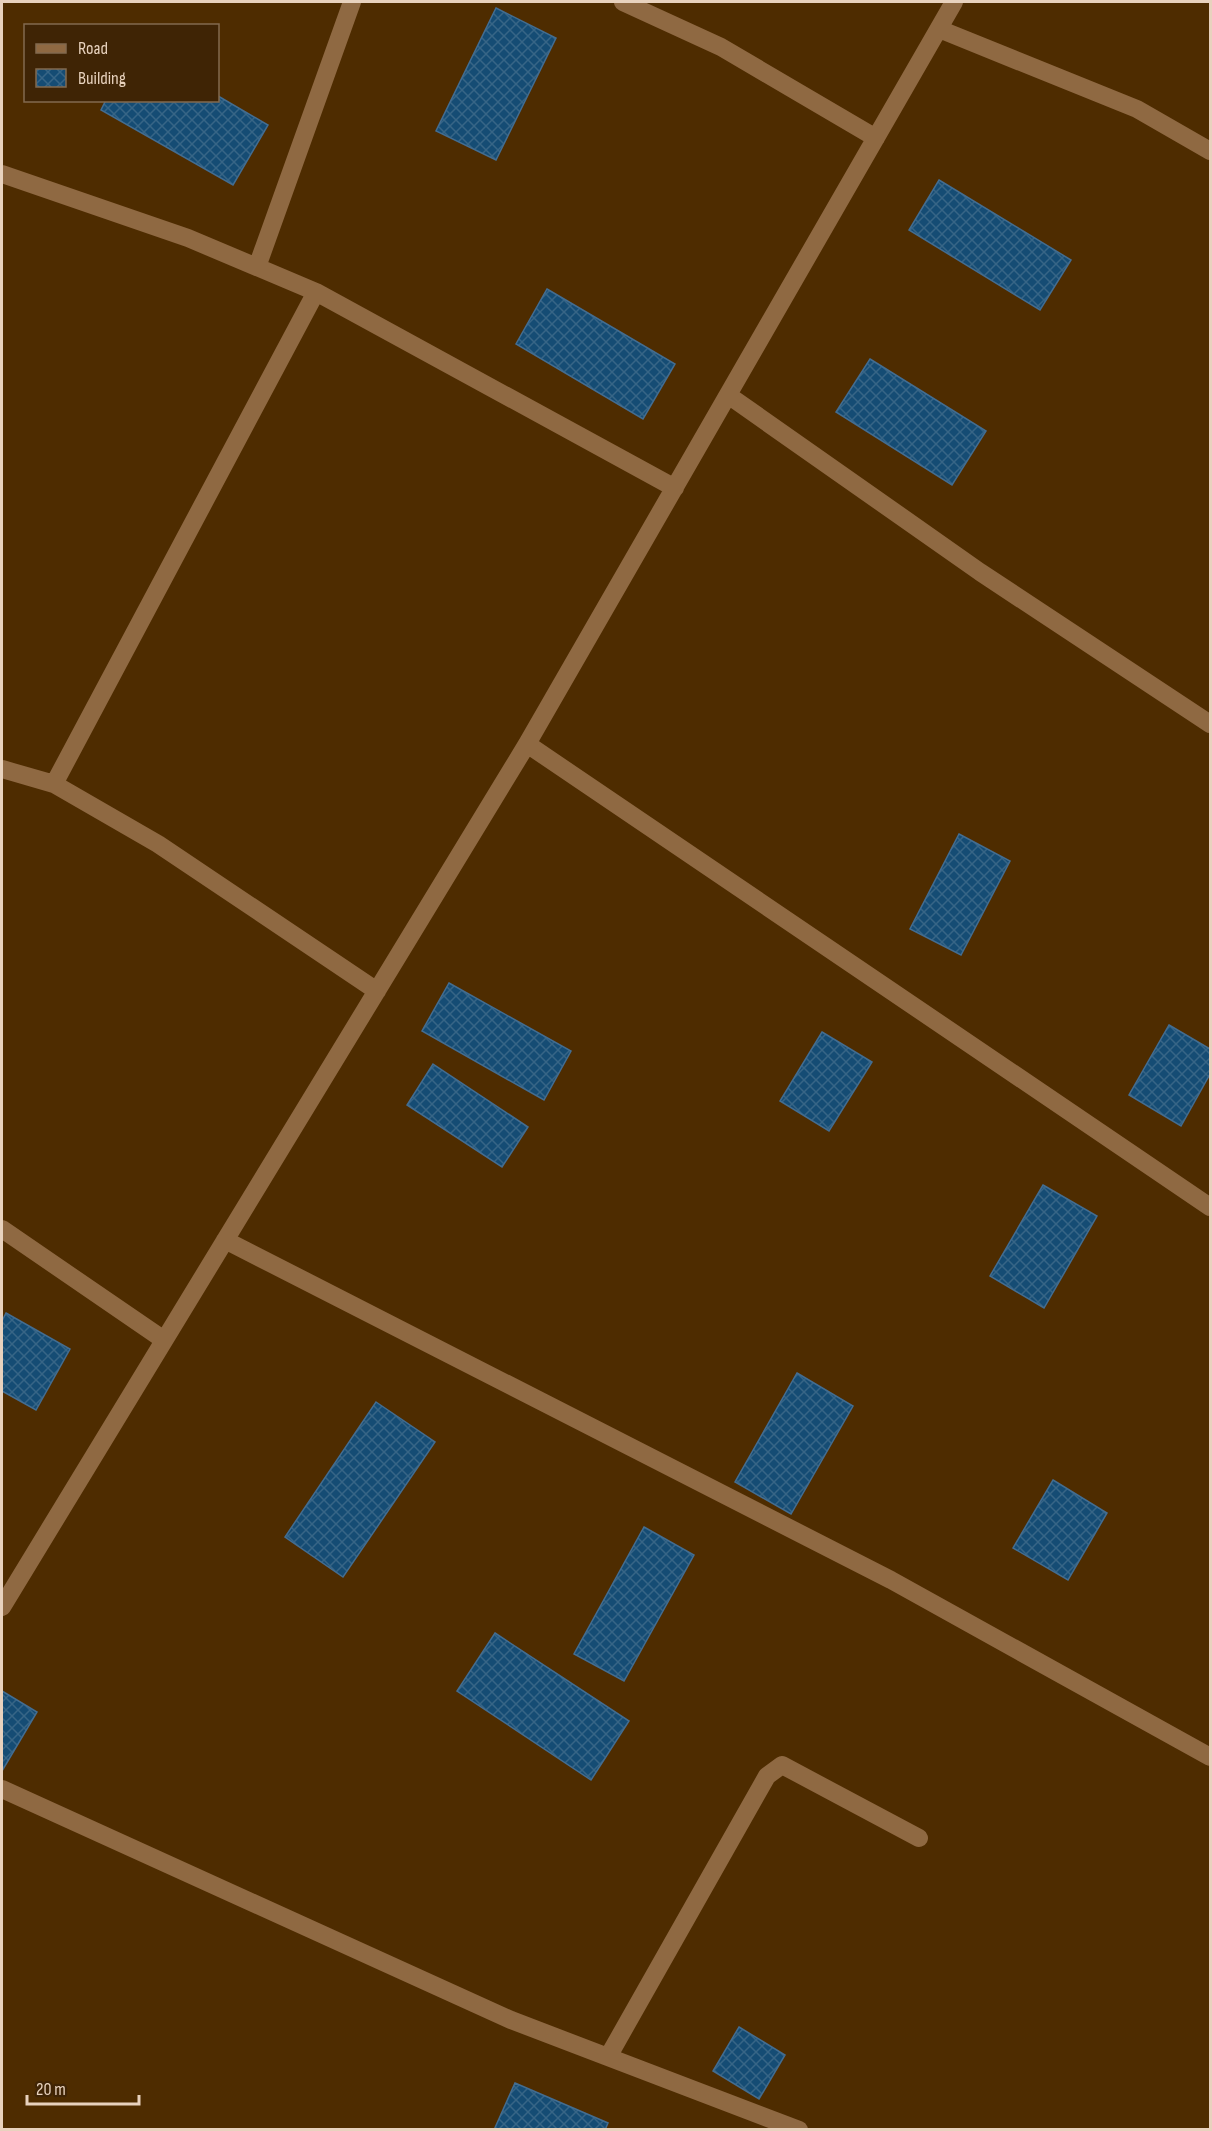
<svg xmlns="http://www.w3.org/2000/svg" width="1212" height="2131" viewBox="0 0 1212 2131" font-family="'Sofia Sans Condensed',sans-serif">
  <defs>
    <pattern id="building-cross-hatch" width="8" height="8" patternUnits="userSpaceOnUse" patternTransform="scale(1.5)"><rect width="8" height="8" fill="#154c74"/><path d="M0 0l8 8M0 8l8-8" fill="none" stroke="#376586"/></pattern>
  </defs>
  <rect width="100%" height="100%" fill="#4e2c00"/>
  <path fill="url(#building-cross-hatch)" stroke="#436d91" stroke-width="1.5" d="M 496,8 L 556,38 L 496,160 L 436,131 Z
    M 218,96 L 268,125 L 233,185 L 101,110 L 106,100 L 218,100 Z
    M 939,180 L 1071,260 L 1040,310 L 909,230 Z
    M 547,289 L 675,364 L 643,419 L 516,344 Z
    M 870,359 L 986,431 L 952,485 L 836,412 Z
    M 959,834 L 1010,861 L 961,955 L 910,929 Z
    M 449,983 L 571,1051 L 544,1100 L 422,1031 Z
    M 1169,1025 L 1210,1049 L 1210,1074 L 1181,1126 L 1129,1095 Z
    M 822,1032 L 872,1062 L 829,1131 L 780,1101 Z
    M 433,1064 L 528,1127 L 502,1167 L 407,1105 Z
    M 1043,1185 L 1097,1216 L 1044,1308 L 990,1276 Z
    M 6,1313 L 70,1349 L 36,1410 L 2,1391 L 2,1321 Z
    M 797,1373 L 853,1406 L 791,1514 L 735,1482 Z
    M 376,1402 L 435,1442 L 343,1577 L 285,1537 Z
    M 1053,1480 L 1107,1513 L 1068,1580 L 1013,1548 Z
    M 644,1527 L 694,1555 L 624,1681 L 574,1654 Z
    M 495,1633 L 629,1721 L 591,1780 L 457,1691 Z
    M 2,1691 L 37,1712 L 2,1771 Z
    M 739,2027 L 785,2055 L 759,2099 L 713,2071 Z
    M 515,2083 L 608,2123 L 605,2130 L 494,2130 Z"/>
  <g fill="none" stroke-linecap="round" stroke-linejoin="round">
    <path stroke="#8f6942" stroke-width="18" d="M 623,2 L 721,47 L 876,138
      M 939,29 L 1137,109 L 1210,151
      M 2,174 L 188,238 L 316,292 L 675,488
      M 257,267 L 352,2
      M 728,395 L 980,572 L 1210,724
      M 527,744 L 1210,1207
      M 2,769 L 54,784 L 158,844 L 377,991
      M 54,784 L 316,292
      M 2,1229 L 164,1340
      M 225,1240 L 891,1580 L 1210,1757
      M 2,1607 L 527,744 L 954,2
      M 2,1789 L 511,2020 L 799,2130
      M 608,2057 L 767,1776 L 782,1765 L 919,1838"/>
  </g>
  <rect width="1212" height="2131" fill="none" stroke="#e8d2be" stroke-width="6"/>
  <rect x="24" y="24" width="195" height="78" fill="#3f2405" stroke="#836a4f" stroke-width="1.5"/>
  <rect x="36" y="44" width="30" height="9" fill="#8f6942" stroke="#836a4f" stroke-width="1.5"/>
  <text x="78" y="54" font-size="18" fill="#e8d2be">Road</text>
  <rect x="36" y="69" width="30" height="18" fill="url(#building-cross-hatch)" stroke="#836a4f" stroke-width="1.5"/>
  <text x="78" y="84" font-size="18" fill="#e8d2be">Building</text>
  <path d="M27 2095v9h112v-9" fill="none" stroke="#e8d2be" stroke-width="3"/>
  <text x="36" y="2095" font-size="18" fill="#e8d2be" stroke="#3f2405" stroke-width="4.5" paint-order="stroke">20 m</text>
</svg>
